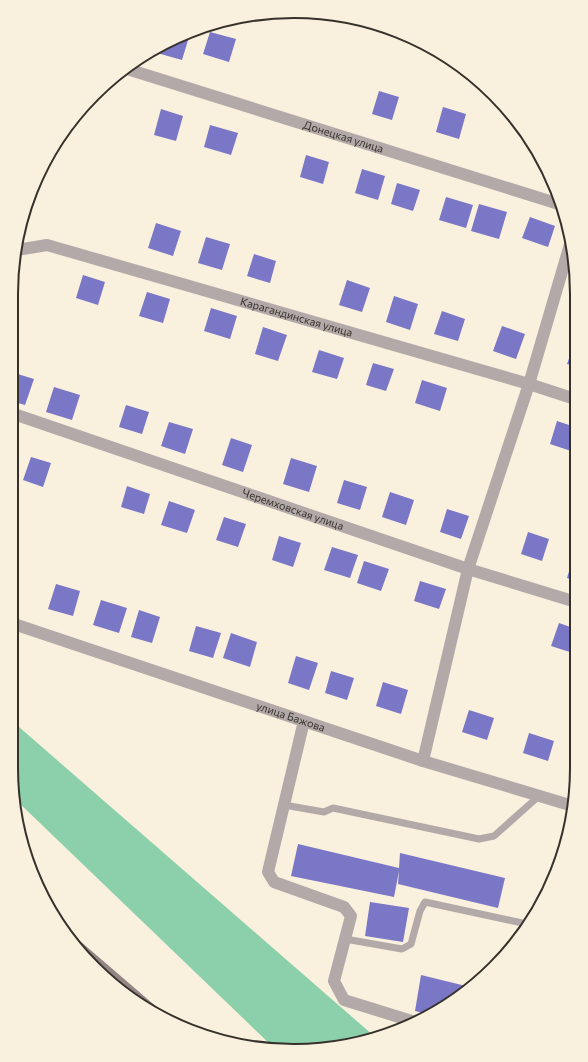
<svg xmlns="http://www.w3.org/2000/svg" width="588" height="1062" viewBox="0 0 588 1062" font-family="Commissioner,sans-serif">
  <rect width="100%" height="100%" fill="#f9f0de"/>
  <path fill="#8bd0ab" d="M 11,720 L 374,1036 L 312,1050 L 272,1046 L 17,801 L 11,768 Z"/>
  <path fill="#7a77c6" d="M 210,32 L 236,39 L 229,62 L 203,54 Z
    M 183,35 L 189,37 L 182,60 L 157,53 L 159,47 L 169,40 Z
    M 379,91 L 399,97 L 392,120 L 372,114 Z
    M 443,107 L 466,114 L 459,139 L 436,132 Z
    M 161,109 L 183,116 L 176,141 L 154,135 Z
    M 210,125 L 238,133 L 231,155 L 204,147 Z
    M 306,155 L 329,162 L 323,184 L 300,177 Z
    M 362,169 L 385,176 L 378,200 L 355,193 Z
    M 397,183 L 420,190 L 413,211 L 391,204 Z
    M 446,197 L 473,205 L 466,228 L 439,220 Z
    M 479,204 L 507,212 L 499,239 L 471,231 Z
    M 530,217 L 555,226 L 548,247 L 522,238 Z
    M 156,223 L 181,231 L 173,256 L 148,248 Z
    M 206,237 L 230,244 L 222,270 L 198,263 Z
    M 254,254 L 276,261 L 270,283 L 247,276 Z
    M 83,275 L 105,282 L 98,305 L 76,298 Z
    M 347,280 L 370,288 L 362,312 L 339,305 Z
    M 147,292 L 170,299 L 163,323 L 139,316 Z
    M 394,296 L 418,304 L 410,330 L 386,322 Z
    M 211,308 L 237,316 L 230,339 L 204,331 Z
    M 442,311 L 465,319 L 458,341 L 434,334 Z
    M 502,326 L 525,334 L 516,359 L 493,351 Z
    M 263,327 L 287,335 L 278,361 L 255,354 Z
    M 575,342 L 575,366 L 567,364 Z
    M 319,350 L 344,358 L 337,379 L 312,372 Z
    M 373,363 L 394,369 L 386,391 L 366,385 Z
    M 11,372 L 34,379 L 25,405 L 11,401 Z
    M 422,380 L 447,388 L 440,411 L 415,403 Z
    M 54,387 L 80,395 L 72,420 L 46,412 Z
    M 126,405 L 149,412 L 142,434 L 119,427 Z
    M 557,421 L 575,427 L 574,452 L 550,444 Z
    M 169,422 L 193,429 L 185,454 L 161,446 Z
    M 231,438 L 252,445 L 243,472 L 222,465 Z
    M 31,457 L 51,463 L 43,487 L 23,480 Z
    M 291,458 L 317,466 L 309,492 L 283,484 Z
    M 344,480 L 367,487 L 360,510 L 337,503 Z
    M 127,486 L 150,494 L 144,514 L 121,507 Z
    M 390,492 L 414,500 L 406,525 L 382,517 Z
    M 169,501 L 195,510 L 187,533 L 161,525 Z
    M 447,509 L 469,516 L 461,539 L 440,532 Z
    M 224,517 L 246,524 L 238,547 L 216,540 Z
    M 528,532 L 549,539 L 542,561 L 521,554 Z
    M 279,536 L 301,543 L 293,567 L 272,560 Z
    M 332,547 L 358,555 L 350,578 L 324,570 Z
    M 575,552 L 576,552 L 576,581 L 567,578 Z
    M 364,561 L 389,569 L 381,591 L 357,583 Z
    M 420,581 L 446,589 L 439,609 L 414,601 Z
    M 56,584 L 80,591 L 73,616 L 48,609 Z
    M 101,600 L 127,608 L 119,633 L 93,625 Z
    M 139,610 L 160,617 L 152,643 L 131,637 Z
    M 559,623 L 576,629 L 576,654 L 551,646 Z
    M 196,626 L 221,633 L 213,658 L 189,651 Z
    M 231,633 L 257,642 L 250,667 L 223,658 Z
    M 296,656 L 318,663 L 309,690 L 288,683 Z
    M 331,671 L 354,678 L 347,700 L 325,693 Z
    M 383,682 L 408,690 L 401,714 L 376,706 Z
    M 469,710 L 494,718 L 487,740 L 462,732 Z
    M 529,733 L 554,741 L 548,761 L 523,753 Z
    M 298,844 L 399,868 L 400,853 L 505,878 L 498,908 L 398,884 L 399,871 L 394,897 L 291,876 Z
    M 370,902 L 409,908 L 403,942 L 365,936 Z
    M 421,975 L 470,987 L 427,1014 L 415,1011 Z"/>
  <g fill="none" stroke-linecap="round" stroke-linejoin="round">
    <path stroke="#b3a9a9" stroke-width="7" d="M 284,805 L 324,812 L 333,808 L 479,839 L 494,836 L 539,796
      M 345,939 L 402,949 L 411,944 L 420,911 L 425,902 L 527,924"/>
    <g stroke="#b3a9a9" stroke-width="12">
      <path id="s1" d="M 124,68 L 562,205"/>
      <path id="s2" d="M 17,250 L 47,245 L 529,384 L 575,399"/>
      <path id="s3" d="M 11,413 L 468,569 L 576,602"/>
      <path id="s4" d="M 11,623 L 423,761 L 573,806"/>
      <path d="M 304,721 L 268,872 L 274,882 L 344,907 L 351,916 L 334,981 L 344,1000 L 415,1022"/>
      <path d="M 423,761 L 468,569 L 529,384 L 571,241"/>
    </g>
    <path stroke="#958686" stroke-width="12" d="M 72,942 L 151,1010"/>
  </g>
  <g text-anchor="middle" stroke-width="3" stroke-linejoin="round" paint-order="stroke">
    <g font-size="11" fill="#36322b" stroke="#f9f0de">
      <text dy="4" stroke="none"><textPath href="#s1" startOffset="230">Донецкая улица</textPath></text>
      <text dy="4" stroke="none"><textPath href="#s2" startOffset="290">Карагандинская улица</textPath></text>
      <text dy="4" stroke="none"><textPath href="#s3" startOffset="298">Черемховская улица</textPath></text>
      <text dy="4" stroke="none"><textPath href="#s4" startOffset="295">улица Бажова</textPath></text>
    </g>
  </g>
  <path d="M0 0H588V1062H0ZM294 18H294A276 276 0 0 1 570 294V768A276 276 0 0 1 294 1044H294A276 276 0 0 1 18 768V294A276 276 0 0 1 294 18Z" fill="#f9f0de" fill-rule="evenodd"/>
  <path fill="none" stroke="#36322b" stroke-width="2" d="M294 18H294A276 276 0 0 1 570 294V768A276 276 0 0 1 294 1044H294A276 276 0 0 1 18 768V294A276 276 0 0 1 294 18Z"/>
</svg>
